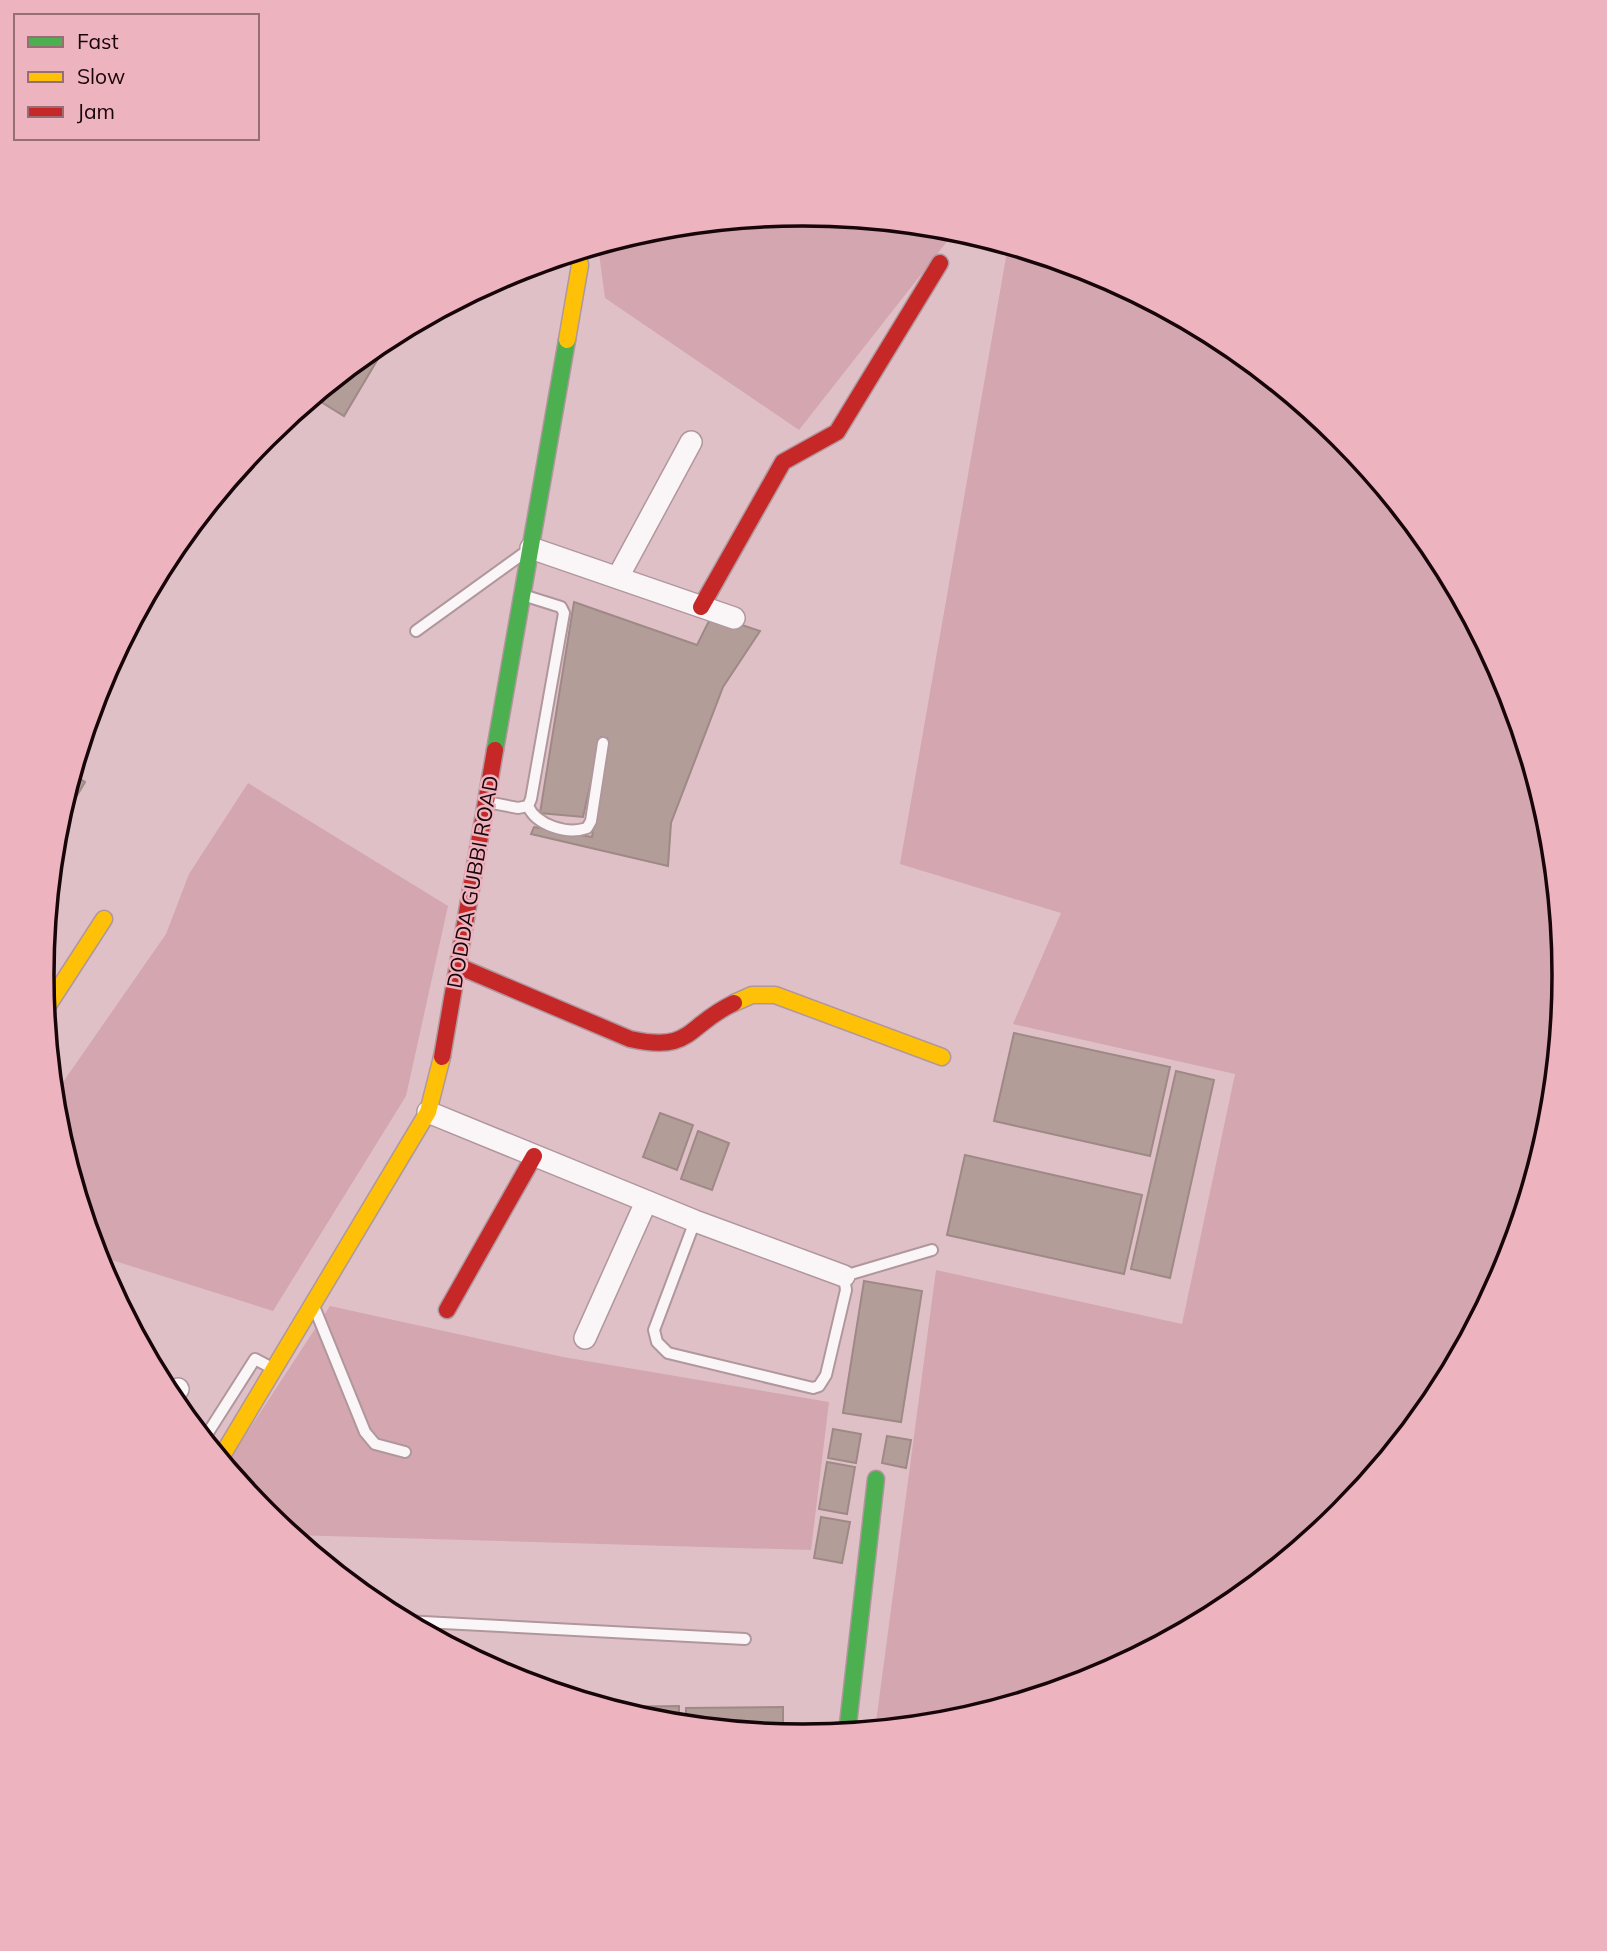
<svg xmlns="http://www.w3.org/2000/svg" width="1607" height="1951" viewBox="0 0 1607 1951" font-family="Mulish,sans-serif">
  <rect width="100%" height="100%" fill="#e0c0c7"/>
  <path fill="#d3a6b0" d="M 804,214 L 956,230 L 799,430 L 605,298 L 598,246 L 655,229 Z
    M 1008,246 L 1095,272 L 1227,343 L 1342,437 L 1437,553 L 1507,684 L 1550,827 L 1565,976 L 1550,1124 L 1507,1267 L 1436,1399 L 1342,1514 L 1226,1609 L 1095,1679 L 952,1722 L 875,1730 L 936,1270 L 1182,1324 L 1235,1074 L 1013,1024 L 1061,913 L 900,864 Z
    M 248,783 L 448,906 L 406,1096 L 273,1311 L 96,1255 L 57,1124 L 54,1095 L 166,934 L 189,874 Z
    M 330,1306 L 563,1357 L 829,1402 L 811,1550 L 291,1535 C 267,1515 233,1489 231,1457 Z"/>
  <path fill="#b39d99" stroke="#9f8986" stroke-width="2" d="M 391,337 L 344,416 L 313,397 L 381,342 Z
    M 574,602 L 697,645 L 712,615 L 760,631 L 723,687 L 671,823 L 668,866 L 531,834 L 534,827 L 592,837 L 607,738 L 601,737 L 583,817 L 540,813 Z
    M 73,774 L 85,782 L 62,821 L 59,819 Z
    M 1014,1033 L 1170,1067 L 1150,1156 L 994,1121 Z
    M 1176,1071 L 1214,1080 L 1170,1278 L 1131,1269 Z
    M 660,1113 L 693,1125 L 677,1170 L 643,1157 Z
    M 698,1131 L 729,1143 L 712,1190 L 681,1179 Z
    M 965,1155 L 1142,1195 L 1124,1274 L 947,1235 Z
    M 864,1281 L 922,1291 L 901,1422 L 843,1413 Z
    M 833,1429 L 861,1434 L 856,1463 L 828,1458 Z
    M 887,1436 L 911,1440 L 906,1468 L 882,1463 Z
    M 827,1462 L 855,1467 L 847,1514 L 819,1509 Z
    M 821,1517 L 850,1522 L 842,1563 L 814,1558 Z
    M 679,1706 L 679,1725 L 655,1722 L 603,1707 Z
    M 783,1707 L 783,1735 L 686,1725 L 686,1708 Z"/>
  <g fill="none" stroke-linecap="round" stroke-linejoin="round">
    <g stroke="#b0979d" stroke-width="14">
      <path id="lane" d="M 416,631 L 524,553
        M 487,802 L 518,808 L 528,806 L 531,799 L 564,613 L 561,607 L 526,596
        M 528,806 C 536,825 567,835 587,828 L 591,821 L 603,743
        M 695,1221 L 654,1330 L 657,1342 L 668,1353 L 813,1388 L 819,1386 L 826,1375 L 846,1290 L 844,1276 L 932,1250
        M 315,1309 L 365,1432 L 375,1444 L 405,1452
        M 204,1439 L 255,1359 L 272,1368
        M 404,1621 L 745,1639"/>
    </g>
    <g stroke="#b0979d" stroke-width="24">
      <path id="street" d="M 531,548 L 734,618
        M 618,577 L 691,442
        M 428,1112 L 695,1221 L 844,1276
        M 585,1338 L 646,1202
        M 171,1399 L 178,1389"/>
    </g>
    <g stroke="#b0979d" stroke-width="19">
      <path id="fast" d="M 495,750 L 567,340
        M 847,1733 L 876,1479"/>
    </g>
    <g stroke="#b0979d" stroke-width="19">
      <path id="slow" d="M 567,340 L 580,265 L 577,252
        M 734,1003 L 752,995 L 775,995 L 942,1057
        M 45,1010 L 104,919
        M 220,1459 L 428,1112 L 442,1057"/>
    </g>
    <g stroke="#b0979d" stroke-width="19">
      <path id="jam" d="M 701,607 L 783,462 L 837,432 L 940,263
        M 458,966 L 630,1039 C 693,1053 685,1026 734,1003
        M 442,1057 L 495,750
        M 447,1310 L 534,1156"/>
    </g>
    <use href="#lane" stroke="#faf6f7" stroke-width="10"/>
    <use href="#street" stroke="#faf6f7" stroke-width="21"/>
    <use href="#fast" stroke="#4caf50" stroke-width="16"/>
    <use href="#slow" stroke="#ffc107" stroke-width="16"/>
    <use href="#jam" stroke="#c62828" stroke-width="16"/>
  </g>
  <g text-anchor="middle" stroke-width="5" stroke-linejoin="round" paint-order="stroke">
    <g font-size="21" fill="#170509" stroke="#edb3bf">
      <text transform="translate(473 882) rotate(-80)" y="7">DODDA GUBBI ROAD</text>
    </g>
  </g>
  <path d="M0 0H1607V1951H0ZM54 975a749 749 0 1 1 1498 0a749 749 0 1 1-1498 0Z" fill="#edb3bf" fill-rule="evenodd"/>
  <path fill="none" stroke="#170509" stroke-width="3.5" d="M54 975a749 749 0 1 1 1498 0a749 749 0 1 1-1498 0Z"/>
  <rect x="14" y="14" width="245" height="126" fill="#edb3bf" stroke="#976d76" stroke-width="2"/>
  <rect x="28" y="37" width="35" height="10" fill="#4caf50" stroke="#976d76" stroke-width="2"/>
  <text x="77" y="49" font-size="21" fill="#170509">Fast</text>
  <rect x="28" y="72" width="35" height="10" fill="#ffc107" stroke="#976d76" stroke-width="2"/>
  <text x="77" y="84" font-size="21" fill="#170509">Slow</text>
  <rect x="28" y="107" width="35" height="10" fill="#c62828" stroke="#976d76" stroke-width="2"/>
  <text x="77" y="119" font-size="21" fill="#170509">Jam</text>
</svg>
